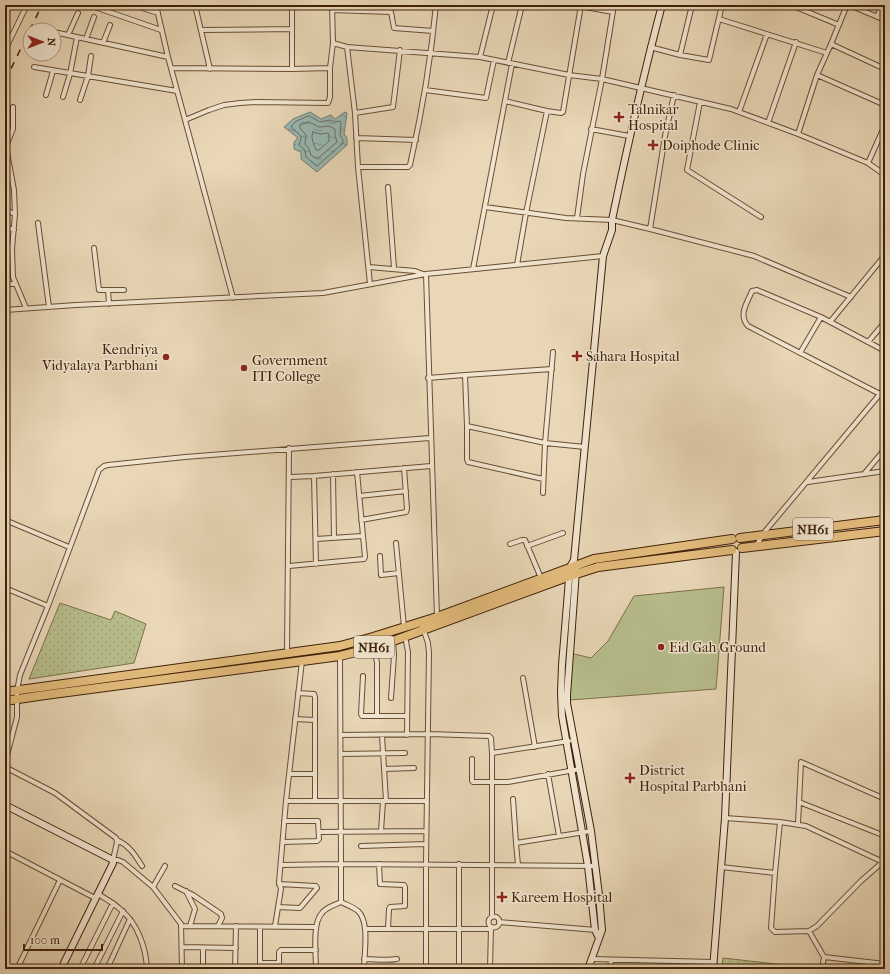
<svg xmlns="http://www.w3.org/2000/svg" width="890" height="974" viewBox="0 0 890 974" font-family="'IM FELL French Canon',serif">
  <defs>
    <pattern id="park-dots" width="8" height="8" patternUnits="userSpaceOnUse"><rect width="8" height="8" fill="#b8be8d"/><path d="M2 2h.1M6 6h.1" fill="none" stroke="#9fa378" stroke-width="1.8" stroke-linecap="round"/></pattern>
    <pattern id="water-ripples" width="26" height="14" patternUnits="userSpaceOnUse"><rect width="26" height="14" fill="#98b8b3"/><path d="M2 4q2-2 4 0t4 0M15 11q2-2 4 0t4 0" fill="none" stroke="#7d9590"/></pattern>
  </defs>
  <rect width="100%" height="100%" fill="#e9d7b7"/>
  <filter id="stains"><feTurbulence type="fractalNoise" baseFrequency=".005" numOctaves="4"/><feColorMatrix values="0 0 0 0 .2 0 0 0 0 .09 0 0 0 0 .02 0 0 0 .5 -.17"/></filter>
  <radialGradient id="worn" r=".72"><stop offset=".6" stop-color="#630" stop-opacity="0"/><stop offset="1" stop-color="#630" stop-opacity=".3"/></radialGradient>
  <path fill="url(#park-dots)" stroke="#7c704a" d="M 60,603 L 111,620 L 115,611 L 146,624 L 134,663 L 29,679 Z
    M 723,958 L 811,968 L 810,969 L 722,969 Z"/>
  <path fill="#b8be8d" stroke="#7c704a" d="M 724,587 L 716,689 L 570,700 L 570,653 L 591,658 L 608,641 L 634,596 Z"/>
  <path fill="url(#water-ripples)" stroke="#747c6f" d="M 310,112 L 321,119 L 331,115 L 335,119 L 345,112 L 347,113 L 344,134 L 347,138 L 347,145 L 317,172 L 301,159 L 301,152 L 294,149 L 294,142 L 298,138 L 284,127 L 293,119 Z"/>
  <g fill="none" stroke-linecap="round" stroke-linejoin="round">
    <path stroke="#6c6c5e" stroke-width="1" d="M 309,116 L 320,122 L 330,120 L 335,122 L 340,121 L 341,123 L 340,135 L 343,140 L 343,143 L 317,166 L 306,157 L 305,150 L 299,145 L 301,139 L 301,136 L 291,127 L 295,122 Z
      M 309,122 L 319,127 L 329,126 L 335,129 L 335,135 L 337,142 L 317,159 L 311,155 L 309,149 L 305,144 L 306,135 L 300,128 L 300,125 Z
      M 313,132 L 320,134 L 327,133 L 329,134 L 329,141 L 319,150 L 316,150 C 314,144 310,138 313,132 Z"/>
    <g stroke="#6a4e34" stroke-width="6">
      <path id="street" d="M 89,5 L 161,30
        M 133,5 L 158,13
        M 156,5 L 168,57 L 233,298
        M 195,5 L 210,69
        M 292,5 L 292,69
        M 332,5 L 333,43 L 347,47 L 480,57 L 569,75 L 602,79 L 731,109 L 798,134 L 817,75 L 831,44
        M 574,5 L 613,12
        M 791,5 L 839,25
        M 847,5 L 831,44 L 885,69
        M 849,5 L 885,20
        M 5,9 L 7,5
        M 332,10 L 391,12 L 394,28 L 433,31
        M 877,17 L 882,5
        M 719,19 L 827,53
        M 201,30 L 292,29
        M 54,32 L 168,57
        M 68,35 L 78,13
        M 86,39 L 94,17
        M 103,43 L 110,25
        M 347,47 L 355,113 L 358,167 L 370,284
        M 650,47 L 680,55 L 709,60 L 722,5
        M 5,50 L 27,5
        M 680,55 L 692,5
        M 480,57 L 493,5
        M 508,63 L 522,5
        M 34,67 L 177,91
        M 172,68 L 292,69 L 330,68 L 333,43
        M 817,75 L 885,105
        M 425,90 L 486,98 L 494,60
        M 46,95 L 53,71
        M 63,97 L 70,74 L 77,37
        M 80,100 L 88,76 L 91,56
        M 505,101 L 547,111 L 561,113 L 563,112 L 581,5
        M 700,102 L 687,170 L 761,217
        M 739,112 L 767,34
        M 355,113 L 393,107 L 400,50
        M 185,120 L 209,110 L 224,105 L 240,103 L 257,102 L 328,103 L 330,97 L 330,68
        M 768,123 L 796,42
        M 591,129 L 629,136
        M 798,134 L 868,163 L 885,175
        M 356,138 L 416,140
        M 6,147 L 14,190 L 15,214 L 12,249 L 13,277 L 26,308
        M 5,149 L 13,129 L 13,107
        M 868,163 L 885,125
        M 358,167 L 408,167 L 410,165 C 422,112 431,59 436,5
        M 388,187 L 394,268
        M 485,207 L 566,218 L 612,220 L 650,229 L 754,256 L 851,297
        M 5,210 L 15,214
        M 577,218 L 583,174 L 602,79 L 614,5
        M 38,223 L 49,307
        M 5,227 L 14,230
        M 650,229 L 665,136 L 674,95
        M 5,247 L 12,249
        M 94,248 L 99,290 L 124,290
        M 517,265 L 526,213 L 547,111
        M 369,267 L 415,271 L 423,274
        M 473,269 L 512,64
        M 5,284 L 16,284
        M 108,290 L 109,304
        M 5,310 L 76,305 L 323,293 L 426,274
        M 830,322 L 885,255
        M 868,342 L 885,322
        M 800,353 L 821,317
        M 465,375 L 552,369
        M 428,378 L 465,375 L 467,426 L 545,443 L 585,447
        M 880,394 L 748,326 C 738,315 747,303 752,291 L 757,290 L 821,317 L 885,351
        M 467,426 L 467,459 L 468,462 L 543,479
        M 333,474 L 334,538
        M 864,474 L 885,449
        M 314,476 L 316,564
        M 290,477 L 314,476 L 431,466
        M 808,482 L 885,471
        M 543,493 L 545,443 L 553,352
        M 359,496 L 406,491
        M 5,520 L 69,547
        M 361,520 L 406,512 L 407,509 L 404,468
        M 316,539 L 362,536
        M 396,543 L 404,627
        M 510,544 L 522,540 L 525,540 L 541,578
        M 527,546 L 563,533
        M 756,547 L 762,535 L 885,388
        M 380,556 L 381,575 L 399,573
        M 289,566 L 364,559 L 365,557 L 357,472
        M 5,588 L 48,606
        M 437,617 L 426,274 L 603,256
        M 421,622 L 428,643 L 429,653 L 426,864 L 426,969
        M 405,636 L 408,652 L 407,735
        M 373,647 L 377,662 L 377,716
        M 287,653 L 289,448
        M 340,656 L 341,864 L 595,866
        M 363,676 L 361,714 L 362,716 L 407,716
        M 523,678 L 535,747
        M 298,693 L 314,694 L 315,697 L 315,801
        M 391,698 L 394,655 L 393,641
        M 295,719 L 315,720
        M 341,735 L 428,734 L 489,736 L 491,738 L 492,753
        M 382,735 L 386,801
        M 341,754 L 405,753
        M 472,759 L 472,781 L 473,782 L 508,782 L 580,769
        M 5,763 L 17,717 L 17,691 L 20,675 L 48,606 L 99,470 L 104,466 L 108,465 L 185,457 L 430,438
        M 5,767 L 55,793 L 116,838 L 117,842 L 113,860 L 118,860 L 123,862 L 153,887 L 181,924 L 182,969
        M 384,769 L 414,768
        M 289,774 L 315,774
        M 548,774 L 559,836
        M 513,799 L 516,843
        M 286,801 L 427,801
        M 799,802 L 885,836
        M 725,818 L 780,822
        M 798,824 L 801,762 L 885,799
        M 381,831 L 383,801
        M 319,832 L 426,831
        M 117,840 C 130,846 135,855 142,866
        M 283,842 L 317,841 L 319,839 L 318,821 L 284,821
        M 361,846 L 426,844
        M 5,851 L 95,898
        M 379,864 L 380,884 L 404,885 L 405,887 L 405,906 L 390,907 L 389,909 L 388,929
        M 459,864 L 459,969
        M 281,865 L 341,864 L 341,902 C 347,905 353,907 358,911 C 370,922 364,954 364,969
        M 518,865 L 516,843 L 591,831
        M 721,867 L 775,873 L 771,928 L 775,932 L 809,931 L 817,926 L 861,881 L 885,860
        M 775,873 L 780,822 L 806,826 L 883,862
        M 175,886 L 193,895 L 221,914 L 222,918 L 218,926
        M 153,887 L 165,866
        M 186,891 L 195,909 L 190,926
        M 98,894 C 106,899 114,903 121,910 C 138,924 146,948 147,969
        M 278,907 L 300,908 L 317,888 L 316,886 L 279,884
        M488.5 922a5.5 5.5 0 1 1 11 0a5.5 5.5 0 1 1-11 0Z
        M 492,917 L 492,753 L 569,741
        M 499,922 L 596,930
        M 182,926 L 316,927
        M 275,926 L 281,889 L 279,882 L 286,801 L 302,661
        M 365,929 L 491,929
        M 809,931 L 824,957 L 885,964
        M 182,947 L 236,948
        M 364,959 C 375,959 386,961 397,959
        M 592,959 L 714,962
        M 260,963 L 279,963 L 279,969
        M 279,963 L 279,952 L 281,950 L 316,950
        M 5,966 L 11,969
        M 610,967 L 616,969
        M 17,969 L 60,880
        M 80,969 L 113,903
        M 94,969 L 123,911
        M 107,969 L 130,919
        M 203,969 L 203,948
        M 235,969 L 236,926
        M 260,969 L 260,927
        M 316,969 C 316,955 312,923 322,913 C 326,907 335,905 341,902
        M 490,969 L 491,927
        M 610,969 L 611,960
        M 822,969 L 824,957"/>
    </g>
    <g stroke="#3f2108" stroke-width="8">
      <path id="secondary" d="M 576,571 L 567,695 L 567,703 L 591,831 L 599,895 L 602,930 L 588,969
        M 5,805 L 113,860 L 113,863 L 61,969
        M 599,938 L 595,930 L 588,866 L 562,716 L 561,693 L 562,665 L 570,567 L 574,560 L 603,256 L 612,230 L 612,220 C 627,148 643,76 662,5
        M 713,969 L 725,818 L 736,552"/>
    </g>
    <g stroke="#3f2108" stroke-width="10">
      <path id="highway" d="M 740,538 L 885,520
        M 742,548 L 885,531
        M 5,692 L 340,646 L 373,637 L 437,617 L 594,559 L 732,539
        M 5,701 L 45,695 L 340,656 L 360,651 L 393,641 L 570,576 L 598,567 L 732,550"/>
    </g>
    <use href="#street" stroke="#f1e5d0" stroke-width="4"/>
    <use href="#secondary" stroke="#f1e5d0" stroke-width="6"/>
    <use href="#highway" stroke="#e4bc7c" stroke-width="8"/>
    <path stroke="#3f2108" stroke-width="1.5" stroke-dasharray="7 7" stroke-linecap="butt" d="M 5,81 L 42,5"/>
  </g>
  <g fill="#8f2418" stroke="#f1e5d0" stroke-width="1.5">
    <path d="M617 111h4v4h4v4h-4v4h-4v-4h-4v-4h4z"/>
    <path d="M651 139h4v4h4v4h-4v4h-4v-4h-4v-4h4z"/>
    <path d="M575 350h4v4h4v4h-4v4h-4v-4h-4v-4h4z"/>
    <circle cx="166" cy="357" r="4"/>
    <circle cx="244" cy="368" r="4"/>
    <circle cx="661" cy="647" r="4"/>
    <path d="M628 772h4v4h4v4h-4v4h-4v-4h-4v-4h4z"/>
    <path d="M500 891h4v4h4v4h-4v4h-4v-4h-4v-4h4z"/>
  </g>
  <g text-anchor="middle" stroke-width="3" stroke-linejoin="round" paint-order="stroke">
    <g fill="#f1e5d0" stroke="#745c44" stroke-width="1">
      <rect x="793" y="518" width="40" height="22" rx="3"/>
      <rect x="354" y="636" width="40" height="22" rx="3"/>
    </g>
    <g font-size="13" font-weight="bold" fill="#3f2108">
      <text x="813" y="534">NH61</text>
      <text x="374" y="652">NH61</text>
    </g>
    <g font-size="14" fill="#3f2108" stroke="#f1e5d0" text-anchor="start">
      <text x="628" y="114">Talnikar<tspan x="628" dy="16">Hospital</tspan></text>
      <text x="662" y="150">Doiphode Clinic</text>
      <text x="158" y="354" text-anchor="end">Kendriya<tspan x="158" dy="16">Vidyalaya Parbhani</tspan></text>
      <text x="586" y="361">Sahara Hospital</text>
      <text x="252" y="365">Government<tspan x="252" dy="16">ITI College</tspan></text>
      <text x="669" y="652">Eid Gah Ground</text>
      <text x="639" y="775">District<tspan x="639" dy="16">Hospital Parbhani</tspan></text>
      <text x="511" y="902">Kareem Hospital</text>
    </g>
  </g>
  <rect width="890" height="974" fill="none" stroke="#e9d7b7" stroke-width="20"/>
  <rect x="6" y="6" width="878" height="962" fill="none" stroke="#3f2108" stroke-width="2"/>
  <rect x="10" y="10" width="870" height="954" fill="none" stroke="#3f2108"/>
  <g transform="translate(42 42) rotate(90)"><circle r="19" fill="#f1e5d0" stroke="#aa9780"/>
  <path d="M0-3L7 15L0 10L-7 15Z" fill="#8f2418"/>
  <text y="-6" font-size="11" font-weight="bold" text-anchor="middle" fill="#3f2108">N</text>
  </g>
  <path d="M24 944v6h78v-6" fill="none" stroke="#3f2108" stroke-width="2"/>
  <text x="30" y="944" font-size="12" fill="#3f2108" stroke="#f1e5d0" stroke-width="3" paint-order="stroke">100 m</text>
  <rect width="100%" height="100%" filter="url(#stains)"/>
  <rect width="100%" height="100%" fill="url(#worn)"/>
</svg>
